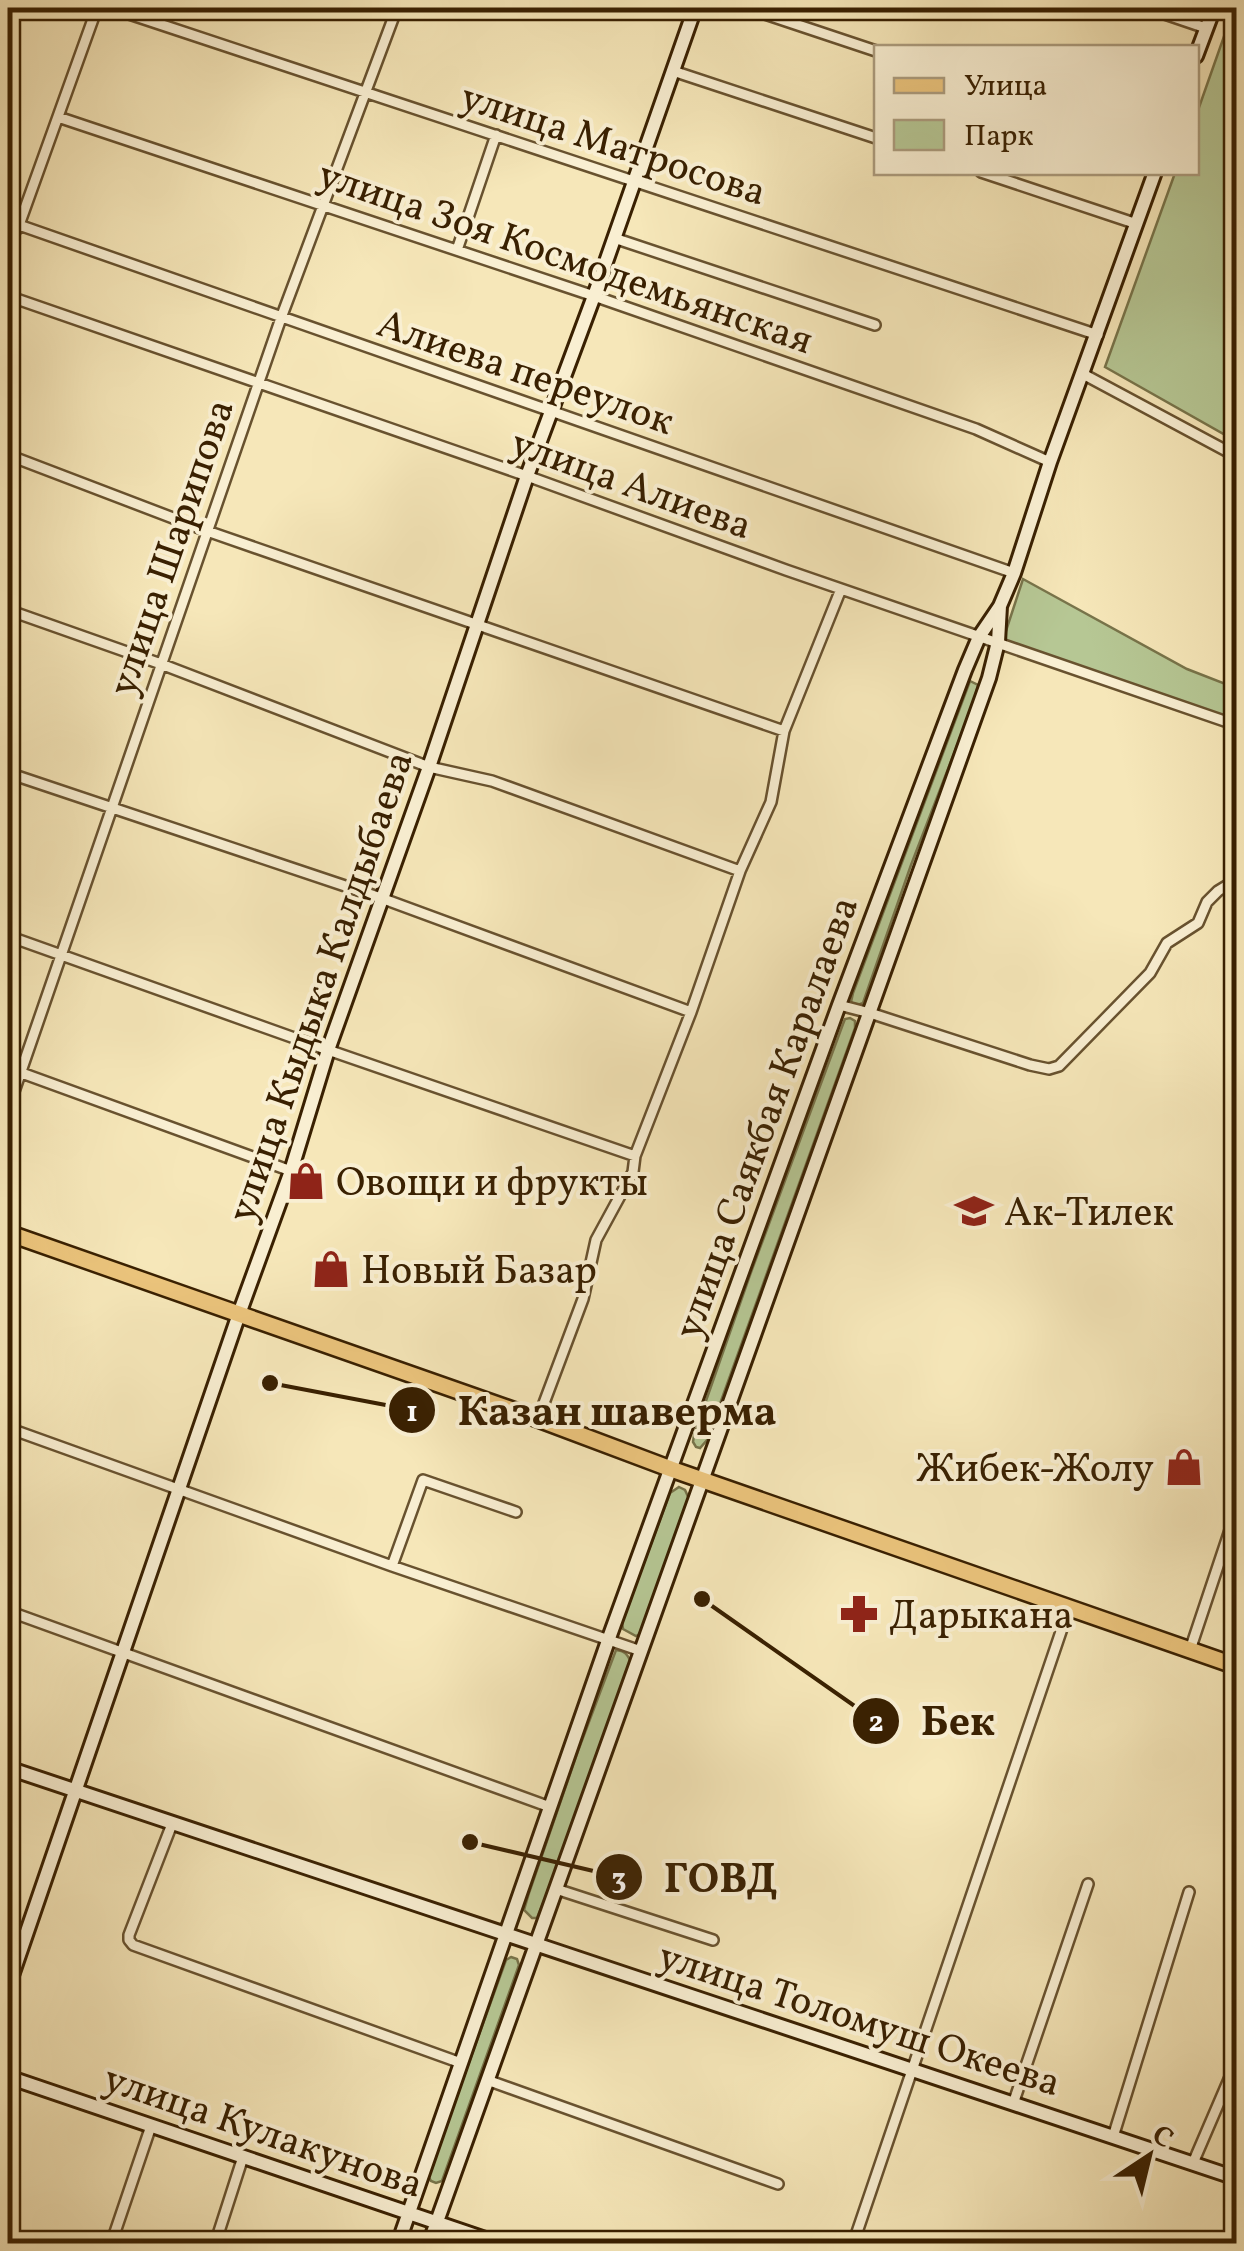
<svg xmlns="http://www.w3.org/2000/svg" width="1244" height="2251" viewBox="0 0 1244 2251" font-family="Vollkorn,serif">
  <rect width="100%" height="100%" fill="#f6e7b9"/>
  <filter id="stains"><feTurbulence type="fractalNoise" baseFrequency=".002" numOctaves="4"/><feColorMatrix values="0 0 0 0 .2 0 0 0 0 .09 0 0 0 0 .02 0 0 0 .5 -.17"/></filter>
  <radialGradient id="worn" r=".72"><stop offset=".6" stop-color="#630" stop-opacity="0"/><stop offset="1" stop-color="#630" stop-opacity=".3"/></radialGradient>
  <path fill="#b6c794" stroke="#78744a" stroke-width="2.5" d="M 1234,8 L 1236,8 L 1236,441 L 1105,367 L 1175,173 L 1196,172 L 1197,113 Z
    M 1023,579 L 1187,669 L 1236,688 L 1236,721 L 1002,643 Z
    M 970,681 L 978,685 L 973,704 L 911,865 L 863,1003 L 855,1006 L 851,1002 L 853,993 Z
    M 850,1018 L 855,1021 L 855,1028 L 707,1440 L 700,1448 L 696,1447 L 693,1442 L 694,1435 L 750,1275 L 843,1024 L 845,1019 Z
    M 679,1487 L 685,1490 L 690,1501 L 640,1634 L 636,1636 L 623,1629 L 622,1622 L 670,1493 Z
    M 616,1650 C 625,1651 627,1654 631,1662 L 560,1861 L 537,1918 L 532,1918 L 524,1910 L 529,1893 L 578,1751 Z
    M 511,1957 L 517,1959 L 519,1965 L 442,2181 L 436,2183 L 431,2181 L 428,2176 L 506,1960 Z"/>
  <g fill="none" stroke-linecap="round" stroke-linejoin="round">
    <g stroke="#68522f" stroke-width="14">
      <path id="street" d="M 111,8 L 1098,335
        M 747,8 L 876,51
        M 1147,8 L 1206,28
        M 673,71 L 876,138
        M 58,117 L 594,296 L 976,429 L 1050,462
        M 981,172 L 1137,224
        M 19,225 L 1014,573
        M 614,238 L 875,325
        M 8,243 L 19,225 L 97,8
        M 457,250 L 496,135
        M 8,296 L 527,476 L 786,570 L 1236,725
        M 1083,374 L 1236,456
        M 8,455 L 207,531 L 784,731
        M 8,610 L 161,664 L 429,767 L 492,781 L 740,871
        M 8,773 L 381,898 L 691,1012
        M 8,936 L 328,1050 L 635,1156
        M 839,1005 L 870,1013 L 1030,1065 L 1049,1069 L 1059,1066 L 1150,973 L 1167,943 L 1198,923 L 1207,902 L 1218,891 L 1236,880
        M 8,1068 L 291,1171
        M 8,1109 L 281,318 L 397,8
        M 538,1419 L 583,1299 L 596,1240 L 633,1172 L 635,1156 L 691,1012 L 740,871 L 771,802 L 784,731 L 841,589
        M 8,1428 L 392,1566 L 641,1651
        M 392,1566 L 423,1480 L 516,1512
        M 8,1611 L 550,1807
        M 1190,1650 L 1236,1512
        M 172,1824 L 129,1935 L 129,1940 L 133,1945 L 461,2063
        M 556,1889 L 713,1940
        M 487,2080 L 778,2184
        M 1013,2104 L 1088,1884
        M 1113,2137 L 1189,1892
        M 1193,2163 L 1236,2063
        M 111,2244 L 151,2126
        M 215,2244 L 243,2157
        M 853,2244 L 1069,1608"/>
    </g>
    <g stroke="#392001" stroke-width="18">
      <path id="secondary" d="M 1196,56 L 1214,8
        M 8,1768 L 1236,2178
        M 8,1987 L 239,1314 L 291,1171 L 328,1050 L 429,767 L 527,476 L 594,296 L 695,8
        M 8,2077 L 500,2244
        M 398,2244 L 609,1638 L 839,1005 L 965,670 L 979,637 L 1000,606 L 1014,573 L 1050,462 L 1155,172
        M 429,2244 L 989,678 L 998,642 L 1000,606"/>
    </g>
    <g stroke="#392001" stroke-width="20">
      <path id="primary" d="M 8,1233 L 538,1419 L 671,1469 L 1236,1666"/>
    </g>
    <use href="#street" stroke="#f9efd2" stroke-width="9"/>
    <use href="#secondary" stroke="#f9efd2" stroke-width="12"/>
    <use href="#primary" stroke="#ebc47c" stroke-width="15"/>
  </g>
  <defs>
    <g id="shop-bare" transform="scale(3)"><path d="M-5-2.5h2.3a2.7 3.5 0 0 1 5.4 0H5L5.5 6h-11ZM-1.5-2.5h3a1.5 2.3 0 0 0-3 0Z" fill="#8f2418" stroke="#f9efd2" stroke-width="2.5" paint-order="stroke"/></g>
    <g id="school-bare" transform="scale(3)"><path d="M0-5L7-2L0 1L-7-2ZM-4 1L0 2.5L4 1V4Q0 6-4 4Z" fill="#8f2418" stroke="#f9efd2" stroke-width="2.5" paint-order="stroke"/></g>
    <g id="pharmacy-bare" transform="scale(3)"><path d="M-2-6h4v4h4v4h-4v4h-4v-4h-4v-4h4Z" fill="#8f2418" stroke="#f9efd2" stroke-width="2.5" paint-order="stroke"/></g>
  </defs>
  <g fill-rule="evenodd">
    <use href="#shop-bare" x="306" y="1181"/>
    <use href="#school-bare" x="974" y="1211"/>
    <use href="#shop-bare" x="331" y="1269"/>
    <use href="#shop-bare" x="1184" y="1467"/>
    <use href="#pharmacy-bare" x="859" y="1614"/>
  </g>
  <g text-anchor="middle" stroke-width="8" stroke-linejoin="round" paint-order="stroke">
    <g font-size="40" fill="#392001" stroke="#f9efd2">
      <text transform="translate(614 143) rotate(18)" y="14">улица Матросова</text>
      <text transform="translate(566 256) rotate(19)" y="14">улица Зоя Космодемьянская</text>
      <text transform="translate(526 371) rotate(19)" y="14">Алиева переулок</text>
      <text transform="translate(632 483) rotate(20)" y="14">улица Алиева</text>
      <text transform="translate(170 547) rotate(-71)" y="14">улица Шарипова</text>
      <text transform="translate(319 986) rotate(-71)" y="14">улица Кыдыка Калдыбаева</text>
      <text transform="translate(765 1117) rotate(-70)" y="14">улица Саякбая Каралаева</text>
      <text transform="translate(860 2018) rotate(18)" y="14">улица Толомуш Океева</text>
      <text transform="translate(264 2130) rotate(19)" y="14">улица Кулакунова</text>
    </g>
    <g font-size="40" fill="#392001" stroke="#f9efd2" text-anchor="start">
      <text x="336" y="1195">Овощи и фрукты</text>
      <text x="1004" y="1225">Ак-Тилек</text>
      <text x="361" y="1283">Новый Базар</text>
      <text x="1154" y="1481" text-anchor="end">Жибек-Жолу</text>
      <text x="889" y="1628">Дарыкана</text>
    </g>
  </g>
  <path fill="none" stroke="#392001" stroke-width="4" d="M270 1383L412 1410M702 1599L876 1721M470 1842L619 1877"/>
  <g fill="#392001" stroke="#f9efd2" stroke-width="4">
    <circle cx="270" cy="1383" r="10"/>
    <circle cx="702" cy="1599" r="10"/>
    <circle cx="470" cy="1842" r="10"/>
    <circle cx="412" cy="1410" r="25"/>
    <circle cx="876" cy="1721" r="25"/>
    <circle cx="619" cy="1877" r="25"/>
  </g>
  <g font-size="30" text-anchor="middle" font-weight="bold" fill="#fff">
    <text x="412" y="1421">1</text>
    <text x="876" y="1731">2</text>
    <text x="619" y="1888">3</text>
  </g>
  <g font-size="42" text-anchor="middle" font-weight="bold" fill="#392001" stroke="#f9efd2" stroke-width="8" stroke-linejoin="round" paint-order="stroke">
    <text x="617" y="1425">Казан шаверма</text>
    <text x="958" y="1735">Бек</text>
    <text x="721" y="1892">ГОВД</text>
  </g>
  <rect width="1244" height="2251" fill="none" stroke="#f6e7b9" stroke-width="40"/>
  <rect x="10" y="10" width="1224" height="2231" fill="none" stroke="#392001" stroke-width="5"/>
  <rect x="20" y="20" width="1204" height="2211" fill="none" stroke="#392001" stroke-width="2.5"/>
  <rect x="874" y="45" width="325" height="130" fill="#f9efd2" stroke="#ac9c7e" stroke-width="2.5"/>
  <rect x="894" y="78" width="50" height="15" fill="#ebc47c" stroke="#ac9c7e" stroke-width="2.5"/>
  <text x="964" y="95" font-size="30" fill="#392001">Улица</text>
  <rect x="894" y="120" width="50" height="30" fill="#b6c794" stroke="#ac9c7e" stroke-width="2.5"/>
  <text x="964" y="145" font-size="30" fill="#392001">Парк</text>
  <g transform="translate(1149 2156) rotate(35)" stroke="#f9efd2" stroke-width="8" paint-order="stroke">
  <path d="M0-8L18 38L0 25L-18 38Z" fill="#392001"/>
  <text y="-15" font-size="28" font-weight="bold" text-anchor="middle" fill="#392001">С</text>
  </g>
  <rect width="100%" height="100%" filter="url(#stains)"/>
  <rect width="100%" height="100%" fill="url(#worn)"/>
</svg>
